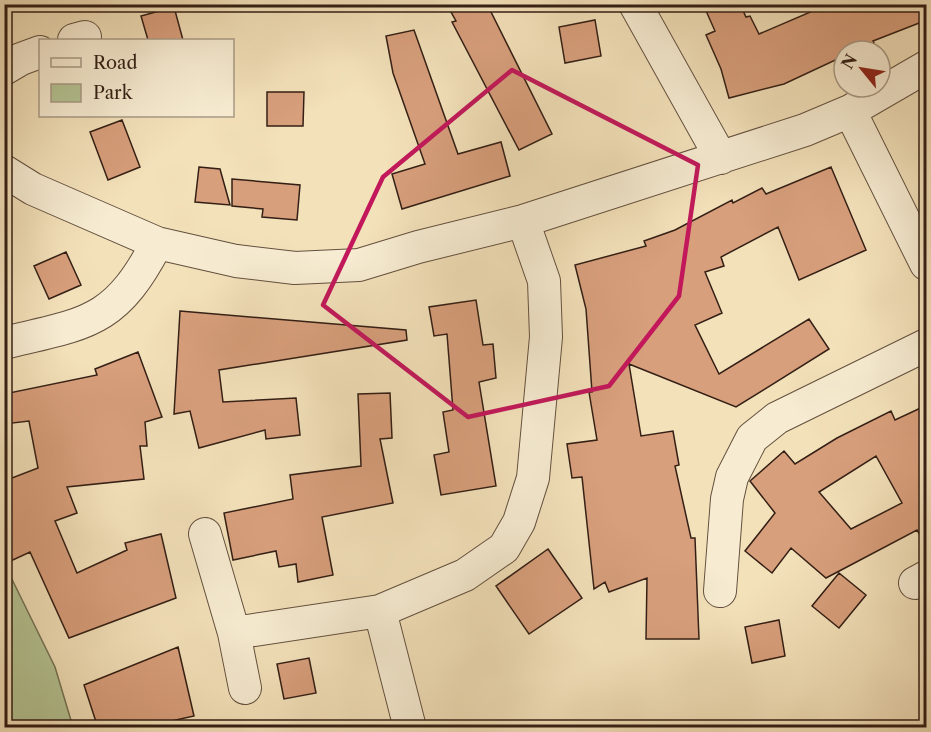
<svg xmlns="http://www.w3.org/2000/svg" width="931" height="732" viewBox="0 0 931 732" font-family="'Libre Caslon Text',serif">
  <rect width="100%" height="100%" fill="#f3e1ba"/>
  <filter id="stains"><feTurbulence type="fractalNoise" baseFrequency=".00333" numOctaves="4"/><feColorMatrix values="0 0 0 0 .2 0 0 0 0 .09 0 0 0 0 .02 0 0 0 .5 -.17"/></filter>
  <radialGradient id="worn" r=".72"><stop offset=".6" stop-color="#630" stop-opacity="0"/><stop offset="1" stop-color="#630" stop-opacity=".3"/></radialGradient>
  <path fill="#b5c494" stroke="#747254" stroke-width="1.5" d="M 4,563 L 55,667 L 73,727 L 5,727 Z"/>
  <g fill="none" stroke-linecap="round" stroke-linejoin="round">
    <path stroke="#737d77" stroke-width="10" d="M 247,5 L 247,4"/>
  </g>
  <path fill="#d89f7c" stroke="#331f15" stroke-width="1.5" fill-rule="evenodd" d="M 467,4 L 487,4 L 552,134 L 519,150 L 452,22 L 456,21 L 451,12 Z
    M 703,4 L 740,4 L 746,17 L 750,16 L 759,34 L 829,4 L 927,4 L 927,20 L 873,41 L 874,43 L 856,51 L 844,51 L 844,56 L 784,84 L 729,98 L 721,69 L 706,35 L 715,31 Z
    M 174,7 L 183,40 L 148,40 L 141,16 Z
    M 595,20 L 601,56 L 565,63 L 559,27 Z
    M 414,30 L 458,154 L 501,142 L 510,176 L 402,209 L 392,174 L 425,164 L 393,73 L 386,36 Z
    M 267,92 L 304,92 L 303,126 L 267,126 Z
    M 122,120 L 140,167 L 108,180 L 90,132 Z
    M 199,167 L 220,169 L 230,205 L 195,202 Z
    M 831,167 L 866,250 L 799,280 L 778,227 L 721,257 L 724,266 L 705,272 L 722,313 L 695,325 L 719,374 L 809,319 L 829,349 L 736,407 L 629,364 L 641,436 L 673,431 L 679,465 L 675,466 L 691,538 L 695,538 L 699,639 L 646,639 L 647,578 L 609,592 L 605,582 L 594,589 L 582,477 L 572,478 L 567,444 L 597,440 L 589,392 L 592,392 L 586,309 L 575,265 L 646,246 L 644,241 L 675,230 L 732,200 L 733,203 L 762,188 L 766,194 Z
    M 232,179 L 300,185 L 297,220 L 262,217 L 263,209 L 232,206 Z
    M 66,252 L 81,285 L 49,299 L 34,266 Z
    M 476,300 L 483,345 L 493,344 L 496,378 L 479,382 L 496,486 L 441,495 L 434,455 L 449,452 L 443,412 L 453,410 L 447,334 L 434,336 L 429,307 Z
    M 180,311 L 406,330 L 407,340 L 219,370 L 223,402 L 296,398 L 300,435 L 266,439 L 265,430 L 199,448 L 190,411 L 174,414 Z
    M 138,352 L 162,417 L 145,422 L 147,446 L 140,446 L 144,479 L 67,487 L 77,513 L 55,521 L 77,573 L 127,550 L 125,543 L 161,534 L 176,598 L 69,638 L 30,552 L 4,564 L 4,481 L 38,468 L 29,421 L 4,424 L 4,394 L 97,375 L 95,369 Z
    M 390,393 L 392,438 L 380,439 L 393,503 L 322,517 L 333,575 L 298,582 L 296,564 L 279,567 L 276,551 L 233,560 L 224,513 L 293,499 L 290,475 L 361,466 L 358,394 Z
    M 927,405 L 927,548 L 917,530 L 826,578 L 791,548 L 772,573 L 745,551 L 775,513 L 750,481 L 784,451 L 795,464 L 837,438 L 891,411 L 895,420 ZM 876,456 L 902,503 L 851,529 L 819,492 Z
    M 548,549 L 582,598 L 529,634 L 496,586 Z
    M 839,573 L 866,595 L 839,628 L 812,606 Z
    M 779,620 L 785,656 L 752,663 L 745,627 Z
    M 178,647 L 194,716 L 149,726 L 149,723 L 129,728 L 98,728 L 84,685 Z
    M 309,658 L 316,693 L 284,699 L 277,664 Z"/>
  <g fill="none" stroke-linecap="round" stroke-linejoin="round">
    <g stroke="#63503e" stroke-width="34">
      <path id="street" d="M 635,4 L 721,158
        M 74,40 L 85,37
        M 4,69 L 21,59 L 40,52
        M 850,111 L 926,264
        M 4,171 L 33,189 L 157,243 L 236,261 L 295,268 L 359,265 L 418,247 L 523,221 L 805,130 L 850,111 L 926,67
        M 4,343 C 87,323 115,324 157,243
        M 205,534 L 234,633 L 245,688
        M 915,583 L 926,577
        M 720,591 L 727,499 L 732,477 L 752,438 L 777,418 L 926,345
        M 380,611 L 410,728
        M 234,633 L 380,611 L 465,575 L 504,548 L 519,522 L 533,478 L 546,337 L 544,281 L 523,221"/>
    </g>
    <use href="#street" stroke="#f7ecd2" stroke-width="32"/>
  </g>
  <path fill="none" stroke="#c2185b" stroke-width="4.5" stroke-linejoin="round" d="M 512,70 L 698,165 L 679,296 L 609,386 L 468,417 L 323,305 L 383,177 Z"/>
  <rect width="931" height="732" fill="none" stroke="#f3e1ba" stroke-width="24"/>
  <rect x="6" y="6" width="919" height="720" fill="none" stroke="#331f15" stroke-width="3"/>
  <rect x="12" y="12" width="907" height="708" fill="none" stroke="#331f15" stroke-width="1.5"/>
  <rect x="39" y="39" width="195" height="78" fill="#f7ecd2" stroke="#a99a86" stroke-width="1.5"/>
  <rect x="51" y="58" width="30" height="9" fill="#f7ecd2" stroke="#a99a86" stroke-width="1.5"/>
  <text x="93" y="69" font-size="18" fill="#331f15">Road</text>
  <rect x="51" y="84" width="30" height="18" fill="#b5c494" stroke="#a99a86" stroke-width="1.5"/>
  <text x="93" y="99" font-size="18" fill="#331f15">Park</text>
  <g transform="translate(862 69) rotate(300)"><circle r="28" fill="#f7ecd2" stroke="#a99a86" stroke-width="1.5"/>
  <path d="M0-4.5L10 22L0 15L-10 22Z" fill="#8f2418"/>
  <text y="-9" font-size="16" font-weight="bold" text-anchor="middle" fill="#331f15">N</text>
  </g>
  <rect width="100%" height="100%" filter="url(#stains)"/>
  <rect width="100%" height="100%" fill="url(#worn)"/>
</svg>
